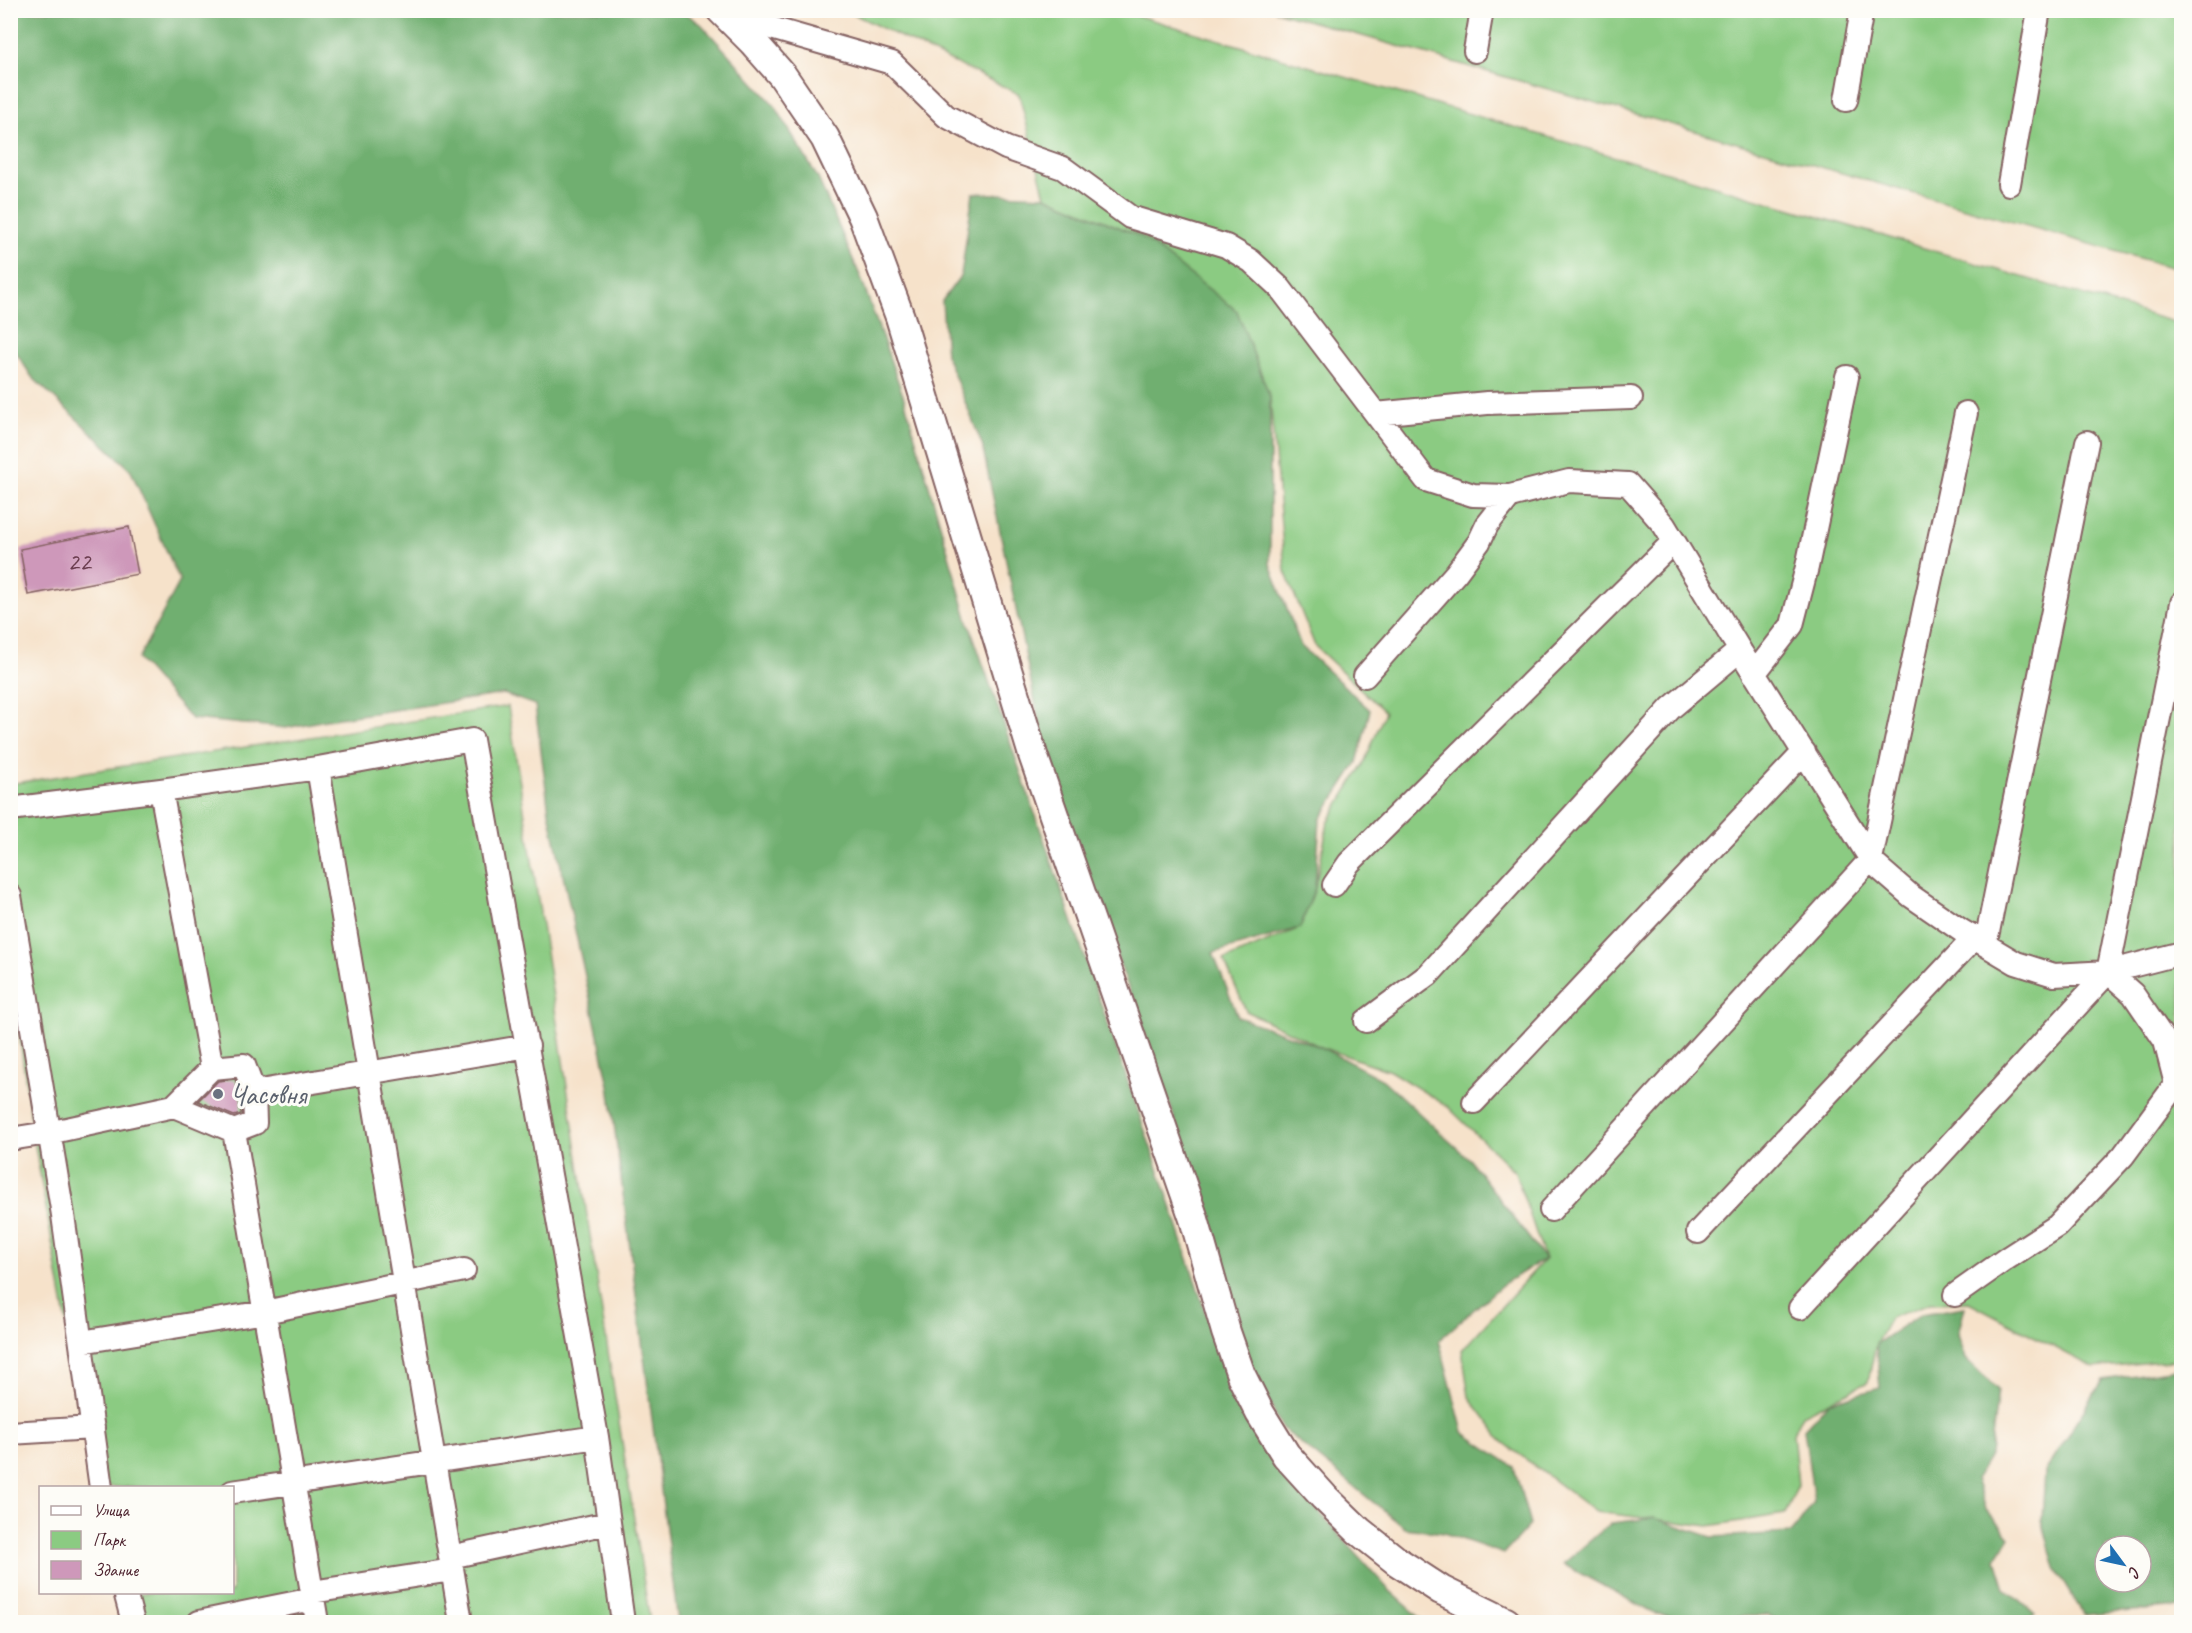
<svg xmlns="http://www.w3.org/2000/svg" width="2192" height="1633" viewBox="0 0 2192 1633" font-family="Caveat,sans-serif">
  <rect width="100%" height="100%" fill="#fdfcf7"/>
  <filter id="ink" filterUnits="userSpaceOnUse"><feTurbulence type="fractalNoise" baseFrequency=".0167" numOctaves="2"/><feDisplacementMap in="SourceGraphic" scale="12" xChannelSelector="R" yChannelSelector="G"/><feConvolveMatrix kernelMatrix="1 2 1 2 8 2 1 2 1" color-interpolation-filters="sRGB"/></filter>
  <filter id="wash" filterUnits="userSpaceOnUse"><feTurbulence type="fractalNoise" baseFrequency=".008" numOctaves="4" result="noise"/><feDisplacementMap in="SourceGraphic" scale="24" xChannelSelector="R" yChannelSelector="G"/><feGaussianBlur stdDeviation="1.35" result="paint"/><feColorMatrix in="noise" values="0 0 0 0 0 0 0 0 0 0 0 0 0 0 0 0 0 1.4 0 .05"/><feComposite in="paint" operator="in"/></filter>
  <g filter="url(#wash)">
    <rect width="100%" height="100%" fill="#f6e2ca"/>
    <path fill="#8bcb82" stroke="#6a7556" stroke-width="1.5" d="M 847,11 L 1122,11 L 2181,324 L 2181,1362 L 2172,1360 L 2094,1368 L 1969,1302 L 1930,1303 L 1890,1318 L 1876,1344 L 1868,1382 L 1802,1415 L 1793,1433 L 1798,1485 L 1785,1514 L 1709,1526 L 1596,1512 L 1503,1442 L 1469,1397 L 1462,1350 L 1545,1259 L 1515,1172 L 1447,1106 L 1390,1071 L 1321,1047 L 1246,1011 L 1224,960 L 1300,928 L 1315,888 L 1328,822 L 1364,763 L 1385,712 L 1315,646 L 1285,571 L 1270,397 L 1142,237 L 1045,196 L 1019,94 Z
      M 1275,11 L 2181,11 L 2181,270 Z
      M 508,706 L 650,1622 L 120,1622 L 115,1593 L 232,1592 L 232,1488 L 96,1487 L 33,1135 L 11,975 L 10,784 Z"/>
    <path fill="#70af70" stroke="#5d674e" stroke-width="1.5" fill-rule="evenodd" d="M 10,11 L 682,11 L 701,24 L 775,106 L 818,178 L 861,278 L 904,398 L 967,618 L 1168,1197 L 1208,1320 L 1302,1493 L 1388,1589 L 1425,1622 L 678,1622 L 609,1085 L 549,812 L 535,705 L 504,694 L 326,720 L 286,728 L 191,719 L 138,659 L 180,581 L 130,469 L 32,377 L 11,345 Z
      M 973,193 L 1045,196 L 1142,237 L 1237,311 L 1270,397 L 1270,564 L 1301,646 L 1370,710 L 1357,763 L 1320,820 L 1315,888 L 1300,928 L 1213,953 L 1238,1017 L 1321,1047 L 1383,1080 L 1470,1160 L 1545,1259 L 1503,1284 L 1439,1340 L 1463,1432 L 1514,1467 L 1530,1525 L 1504,1554 L 1444,1533 L 1405,1528 L 1282,1428 L 1250,1362 L 1229,1282 L 1161,1078 L 1094,893 L 1041,731 L 982,444 L 946,355 L 942,301 L 961,275 Z
      M 1965,1307 L 1958,1334 L 1966,1359 L 1998,1390 L 1990,1454 L 1976,1479 L 1986,1509 L 2010,1537 L 1996,1559 L 2005,1588 L 2035,1614 L 2025,1622 L 1784,1622 L 1767,1615 L 1709,1619 L 1655,1614 L 1563,1564 L 1611,1523 L 1654,1518 L 1712,1537 L 1792,1533 L 1814,1502 L 1804,1429 L 1829,1402 L 1880,1388 L 1876,1344 L 1921,1314 Z
      M 2176,1369 L 2182,1371 L 2181,1607 L 2084,1615 L 2055,1568 L 2042,1520 L 2045,1472 L 2103,1380 ZM 2105,1546 L 2141,1546 L 2141,1582 L 2105,1582 Z"/>
    <g id="blocks">
      <path fill="#ce98ba" d="M 129,527 L 138,574 L 28,595 L 20,549 Z
        M 235,1079 L 241,1099 L 241,1114 L 234,1116 L 198,1101 L 218,1081 Z"/>
    </g>
  </g>
  <g filter="url(#ink)">
    <use href="#blocks" fill-opacity="0" stroke="#866363" stroke-width="1.5"/>
    <g fill="none" stroke-linecap="round" stroke-linejoin="round">
      <g stroke="#866363" stroke-width="26">
        <path id="minor" d="M 728,10 L 771,28 L 892,63 L 946,116 L 1006,148 L 1063,168 L 1130,217 L 1226,246 L 1251,261 L 1280,288 L 1426,480 L 1473,495 L 1510,496 L 1569,481 L 1628,484 L 1664,525 L 1747,662 L 1873,863 L 1911,896 L 1962,931 L 2016,963 L 2054,975 L 2108,972 L 2182,953
          M 1475,51 L 1482,10
          M 1846,100 L 1862,10
          M 2009,184 L 2039,10
          M 1376,414 L 1487,403 L 1631,398
          M 1754,674 L 1792,625 L 1807,567 L 1847,377
          M 1365,676 L 1456,573 L 1479,542 L 1487,525 L 1510,496
          M 318,768 L 461,1622
          M 161,790 L 212,1068
          M 10,809 L 161,790 L 318,768 L 472,740 L 597,1437 L 623,1622
          M 1334,885 L 1349,863 L 1674,541
          M 10,896 L 63,1215 L 101,1488
          M 1366,1021 L 1428,975 L 1671,708 L 1740,650
          M 1474,1102 L 1804,752
          M 174,1106 L 212,1068 L 244,1065 L 254,1092
          M 234,1131 L 255,1123 L 254,1092 L 528,1046
          M 10,1139 L 48,1133 L 174,1106 L 234,1131 L 317,1622
          M 1551,1210 L 1871,859 L 1966,413
          M 1698,1232 L 1974,938 L 1988,932 L 2087,442
          M 1955,1295 L 2006,1259 L 2057,1226 L 2123,1156 L 2176,1084 L 2165,1041 L 2133,994 L 2108,972
          M 1800,1308 L 2108,972 L 2182,603
          M 81,1342 L 265,1312 L 464,1270
          M 10,1433 L 93,1428
          M 232,1492 L 597,1437
          M 450,1557 L 608,1523
          M 125,1592 L 133,1622
          M 312,1592 L 452,1570
          M 199,1622 L 313,1599"/>
      </g>
      <g stroke="#866363" stroke-width="32">
        <path id="major" d="M 721,10 L 753,42 L 782,75 L 825,138 L 863,217 L 900,317 L 1033,755 L 1194,1219 L 1226,1332 L 1241,1375 L 1260,1413 L 1286,1455 L 1324,1497 L 1359,1531 L 1398,1562 L 1441,1590 L 1506,1622"/>
      </g>
      <use href="#minor" stroke="#fff" stroke-width="22"/>
      <use href="#major" stroke="#fff" stroke-width="28"/>
    </g>
  </g>
  <circle fill="#6b7280" stroke="#fdfcf7" stroke-width="2" cx="218" cy="1094" r="6"/>
  <g text-anchor="middle" stroke-width="6" stroke-linejoin="round" paint-order="stroke">
    <g font-size="26" fill="#6b3d4f">
      <text x="79" y="570">22</text>
    </g>
    <g font-size="28" fill="#5b616d" stroke="#fdfcf7" text-anchor="start">
      <text x="230" y="1104">Часовня</text>
    </g>
  </g>
  <rect width="2192" height="1633" fill="none" stroke="#fdfcf7" stroke-width="36"/>
  <rect x="39" y="1486" width="195" height="108" fill="#fdfcf7" stroke="#b5a4a5" stroke-width="1.5"/>
  <rect x="51" y="1506" width="30" height="9" fill="#ffffff" stroke="#b5a4a5" stroke-width="1.5"/>
  <text x="93" y="1516" font-size="18" fill="#4a1f2b">Улица</text>
  <rect x="51" y="1531" width="30" height="18" fill="#8bcb82" stroke="#b5a4a5" stroke-width="1.5"/>
  <text x="93" y="1546" font-size="18" fill="#4a1f2b">Парк</text>
  <rect x="51" y="1561" width="30" height="18" fill="#ce98ba" stroke="#b5a4a5" stroke-width="1.5"/>
  <text x="93" y="1576" font-size="18" fill="#4a1f2b">Здание</text>
  <g transform="translate(2123 1564) rotate(123)"><circle r="28" fill="#fdfcf7" stroke="#b5a4a5" stroke-width="1.5"/>
  <path d="M0-4.5L10 22L0 15L-10 22Z" fill="#1f6fb2"/>
  <text y="-9" font-size="16" font-weight="bold" text-anchor="middle" fill="#4a1f2b">С</text>
  </g>
</svg>
